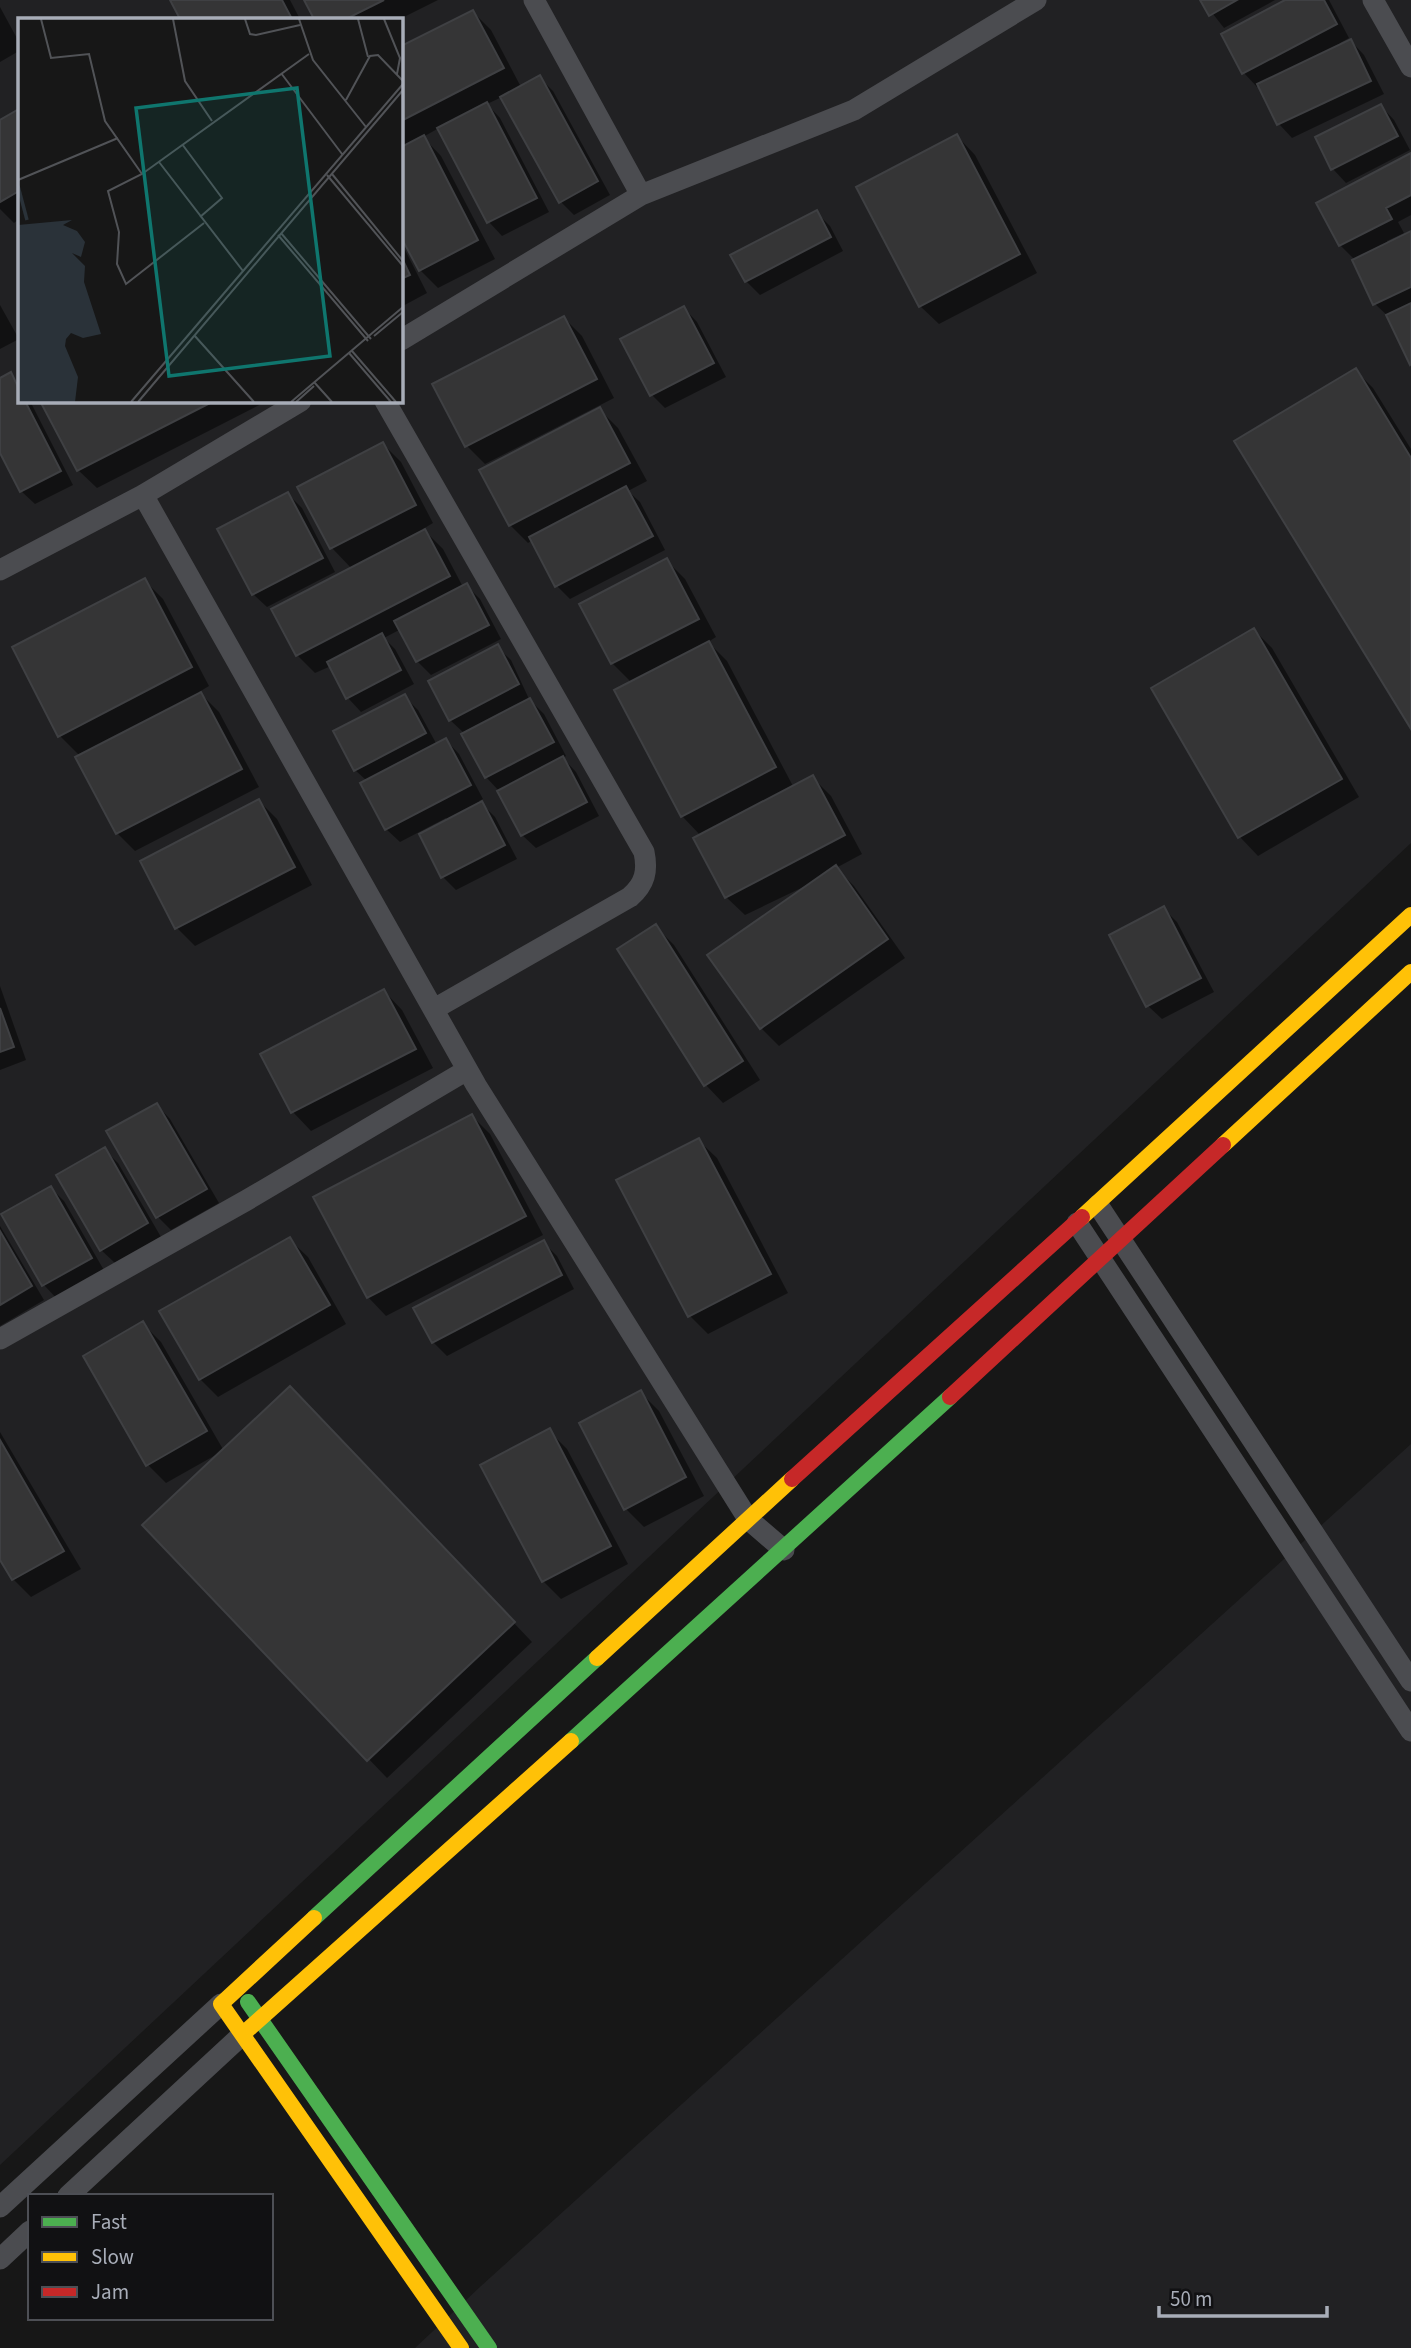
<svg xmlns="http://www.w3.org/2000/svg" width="1411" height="2348" viewBox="0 0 1411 2348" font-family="'Source Sans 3',sans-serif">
  <rect width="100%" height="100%" fill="#171717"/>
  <path fill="#212123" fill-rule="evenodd" d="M 0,0 L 1411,0 L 1411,843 L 0,2165 ZM 19,19 L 401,19 L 401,401 L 19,401 Z
    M 1411,1444 L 1411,2348 L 415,2348 L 481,2286 Z"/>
  <path fill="#0007" d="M 172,0 L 290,0 L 300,19 L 182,19 Z
    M 306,0 L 438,0 L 400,19 L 316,19 Z
    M 1202,0 L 1275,0 L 1224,28 Z
    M 1288,0 L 1329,0 L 1349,38 L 1340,43 L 1342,45 L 1351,41 L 1364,55 L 1384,94 L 1292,138 L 1279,124 L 1260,86 L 1257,87 L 1244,73 L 1223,35 Z
    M 0,7 L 19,42 L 19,51 L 0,62 Z
    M 473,12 L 491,30 L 521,87 L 539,77 L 553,91 L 610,195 L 574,215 L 560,201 L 502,97 L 487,104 L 500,118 L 549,212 L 502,236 L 489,222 L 439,128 L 423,137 L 441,156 L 495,259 L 438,288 L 420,270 L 401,233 L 401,48 Z
    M 1381,106 L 1394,120 L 1410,150 L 1346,183 L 1333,169 Z
    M 19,111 L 19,219 L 14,223 L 0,209 L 0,122 Z
    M 957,136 L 975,155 L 1037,273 L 939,324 L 920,306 Z
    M 1411,155 L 1411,215 L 1398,222 L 1404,233 L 1387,241 L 1388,244 L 1411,233 L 1411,363 L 1390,318 L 1375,304 L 1355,260 L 1340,245 Z
    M 816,212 L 830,226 L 843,251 L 760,295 L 746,281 Z
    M 401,242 L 427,293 L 401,307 Z
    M 0,305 L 19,339 L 0,349 Z
    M 684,308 L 697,322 L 726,377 L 665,408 L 652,395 Z
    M 564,318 L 582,336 L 614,398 L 485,464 L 467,446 L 435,385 Z
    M 1355,370 L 1373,388 L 1411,449 L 1411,726 Z
    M 10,374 L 19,383 L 19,401 L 30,401 L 73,485 L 35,504 L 21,491 L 0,449 L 0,380 Z
    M 42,401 L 267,401 L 97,488 L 78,470 Z
    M 600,410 L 618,428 L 647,481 L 628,491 L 640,502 L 665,550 L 570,599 L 557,586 L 533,540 L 528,543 L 510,525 Z
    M 383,444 L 401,462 L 433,523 L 423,529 L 443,549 L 463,587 L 466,585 L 480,599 L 501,639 L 431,675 L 417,661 L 401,629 L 384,638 L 395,649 L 414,684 L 361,712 L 348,698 L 331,666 L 315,673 L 297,655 L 352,569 L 332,548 Z
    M 288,494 L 302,508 L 335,572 L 267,607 L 253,594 Z
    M 667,561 L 685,579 L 716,637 L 708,642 L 727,661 L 794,788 L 813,778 L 831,796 L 862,854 L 836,868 L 854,886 L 905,958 L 779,1046 L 761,1028 L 820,879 L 745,915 L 726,897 L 701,836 L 682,816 L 632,683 L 612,663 Z
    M 145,581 L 163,599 L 209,686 L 199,692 L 219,712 L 259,787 L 135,851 L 117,833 L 80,756 L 60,736 Z
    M 1254,630 L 1272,648 L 1359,797 L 1258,856 L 1240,837 L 1153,688 Z
    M 497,647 L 511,660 L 529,699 L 544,714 L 566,756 L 563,758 L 576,772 L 599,816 L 536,848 L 522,835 L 499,791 L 486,777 L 465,734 L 450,720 Z
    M 404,696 L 418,710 L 437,745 L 446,740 L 459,754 L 483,799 L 479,801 L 495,817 L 517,859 L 456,890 L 443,877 L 446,818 L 400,842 L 386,829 L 367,781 L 355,770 Z
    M 259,801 L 277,819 L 312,885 L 195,946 L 177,928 Z
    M 1163,908 L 1177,922 L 1214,992 L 1162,1019 L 1148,1006 Z
    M 656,927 L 674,945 L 760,1080 L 723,1103 L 705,1084 Z
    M 0,986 L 26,1060 L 0,1070 Z
    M 384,991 L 402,1010 L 433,1068 L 311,1131 L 293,1112 L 262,1055 Z
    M 157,1105 L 170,1119 L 219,1203 L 171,1230 L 158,1217 Z
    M 472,1116 L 490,1134 L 543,1235 L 386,1316 L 368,1297 Z
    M 698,1140 L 717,1158 L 788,1293 L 708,1334 L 690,1316 Z
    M 104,1149 L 118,1163 L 161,1237 L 115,1263 L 101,1250 Z
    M 51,1188 L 64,1201 L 105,1272 L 57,1299 L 44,1285 L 3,1215 Z
    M 0,1226 L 44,1300 L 0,1326 Z
    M 289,1239 L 308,1257 L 346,1324 L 218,1397 L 200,1379 Z
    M 543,1242 L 557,1256 L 574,1289 L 447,1356 L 433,1342 Z
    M 143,1324 L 161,1342 L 224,1451 L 308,1407 L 532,1642 L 387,1778 L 145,1526 L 221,1452 L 166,1483 L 148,1465 Z
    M 640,1392 L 659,1411 L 704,1496 L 644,1527 L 626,1509 Z
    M 549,1431 L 567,1449 L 628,1564 L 561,1599 L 543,1581 Z
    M 0,1432 L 81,1569 L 31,1597 L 13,1579 L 0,1557 Z"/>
  <path fill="#353536" stroke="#3f4043" stroke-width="2" d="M 170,0 L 282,0 L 292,19 L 180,19 Z
    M 304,0 L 384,0 L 346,19 L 314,19 Z
    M 1200,0 L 1237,0 L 1209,16 Z
    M 1285,0 L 1324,0 L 1337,24 L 1242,74 L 1221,34 Z
    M 473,10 L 504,68 L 401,121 L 401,46 Z
    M 1351,39 L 1371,81 L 1277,125 L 1257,84 Z
    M 540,75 L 598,181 L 559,203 L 500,97 Z
    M 487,102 L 537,198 L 487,223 L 437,128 Z
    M 1381,104 L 1398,136 L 1331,170 L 1315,137 Z
    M 19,109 L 19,191 L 0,202 L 0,120 Z
    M 957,134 L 1020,254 L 919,307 L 856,187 Z
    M 424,135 L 478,240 L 419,271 L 401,237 L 401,147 Z
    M 1411,153 L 1411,195 L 1386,208 L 1392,219 L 1339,246 L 1316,203 Z
    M 817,210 L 831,237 L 745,282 L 730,255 Z
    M 1411,231 L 1411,287 L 1373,305 L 1352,260 Z
    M 401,256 L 410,275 L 401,279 Z
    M 1411,303 L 1411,364 L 1410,365 L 1386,315 Z
    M 684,306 L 714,363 L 650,396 L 620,339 Z
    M 564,316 L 597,379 L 465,447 L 432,384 Z
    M 1356,368 L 1411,458 L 1411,729 L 1234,441 Z
    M 11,372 L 19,389 L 19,401 L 25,401 L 61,471 L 20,492 L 0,453 L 0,378 Z
    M 40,401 L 214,401 L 77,471 Z
    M 600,407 L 630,463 L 509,526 L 479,470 Z
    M 383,442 L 416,505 L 330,549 L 297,487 Z
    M 626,486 L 653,536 L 555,587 L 529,537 Z
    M 288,492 L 323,558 L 252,595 L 217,529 Z
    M 425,529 L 450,576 L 296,656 L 271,609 Z
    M 667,558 L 699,619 L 611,664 L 579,604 Z
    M 145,578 L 192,667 L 58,737 L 12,647 Z
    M 467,583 L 489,625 L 416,662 L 394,621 Z
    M 1254,628 L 1342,779 L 1238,838 L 1151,688 Z
    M 382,633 L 401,670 L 346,699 L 327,662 Z
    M 709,641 L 776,767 L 681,817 L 614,690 Z
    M 498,644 L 519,684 L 449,721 L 428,681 Z
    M 201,692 L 242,769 L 116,834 L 75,757 Z
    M 405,694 L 426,733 L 354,771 L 333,731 Z
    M 530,698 L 554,742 L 485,778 L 461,734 Z
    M 446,738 L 471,785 L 385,830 L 360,783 Z
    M 563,756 L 587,802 L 521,836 L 497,791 Z
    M 813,775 L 845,835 L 725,898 L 693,838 Z
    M 259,799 L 295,867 L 175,929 L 140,861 Z
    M 482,801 L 505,845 L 441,878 L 419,834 Z
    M 836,865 L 888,939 L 760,1029 L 707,955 Z
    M 1164,906 L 1201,978 L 1146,1007 L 1109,935 Z
    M 656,924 L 743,1061 L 704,1086 L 617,949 Z
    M 384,989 L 416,1049 L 291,1113 L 260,1054 Z
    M 0,1008 L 14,1047 L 0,1052 Z
    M 157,1103 L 207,1189 L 156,1218 L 106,1131 Z
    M 472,1114 L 526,1216 L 367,1298 L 313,1197 Z
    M 699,1138 L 771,1274 L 688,1317 L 616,1180 Z
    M 105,1147 L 148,1223 L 100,1251 L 56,1175 Z
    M 51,1186 L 92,1258 L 42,1286 L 1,1214 Z
    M 0,1231 L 32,1286 L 0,1305 Z
    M 290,1237 L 330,1305 L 199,1380 L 159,1311 Z
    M 544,1240 L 562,1275 L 432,1343 L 413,1308 Z
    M 143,1321 L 207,1431 L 146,1466 L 83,1356 Z
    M 290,1386 L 515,1622 L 367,1761 L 142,1525 Z
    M 641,1390 L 686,1477 L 624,1510 L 579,1423 Z
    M 550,1428 L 611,1546 L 542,1582 L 480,1465 Z
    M 0,1440 L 64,1551 L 12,1580 L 0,1560 Z"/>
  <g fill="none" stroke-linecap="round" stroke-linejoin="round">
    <path stroke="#4b4c50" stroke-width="21" d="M 534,0 L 641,195
      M 1373,0 L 1411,67
      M 401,340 L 641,195 L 854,110 L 1036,0
      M 385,401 L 644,852 C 648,871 645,884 630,897 L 434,1009
      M 143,495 L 476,1085 L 748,1519 L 784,1550
      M 0,570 L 143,495 L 301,401
      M 1098,1205 L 1411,1681
      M 1077,1223 L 1411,1731
      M 0,1339 L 247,1200 L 467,1070
      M 68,2196 L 243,2034
      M 0,2207 L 221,2004
      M 0,2259 L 30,2231"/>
    <path stroke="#4caf50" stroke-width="16" d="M 571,1741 L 950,1397
      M 314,1918 L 597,1658
      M 248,2002 L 489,2348"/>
    <path stroke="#ffc107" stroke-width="16" d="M 1223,1145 L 1411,972
      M 1082,1217 L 1411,915
      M 597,1658 L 792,1479
      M 314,1918 L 221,2004 L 461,2348
      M 243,2034 L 571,1741"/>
    <path stroke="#c62828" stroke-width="16" d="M 950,1397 L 1223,1145
      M 792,1479 L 1082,1217"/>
  </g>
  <g transform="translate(18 18)">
    <rect width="385" height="385" fill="#171717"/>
    <path d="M 54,202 L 45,207 L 59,213 L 67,224 L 63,239 L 54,235 L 67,248 L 66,264 L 83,316 L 65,320 L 53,315 L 48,321 L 47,328 L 60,359 L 57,384 L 0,384 L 0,207 Z" fill="#2a3239"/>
    <path fill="none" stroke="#2a3239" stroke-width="3.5" d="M 0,168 L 9,202"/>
    <path fill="none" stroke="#515357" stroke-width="2" d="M 23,1 L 33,40 L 71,36 L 87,103 L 124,156M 155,1 L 167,63 L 194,103M 227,1 L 232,16 L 238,17 L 282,7M 281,1 L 295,42 L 348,109M 340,1 L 350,39M 366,1 L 382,40 L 379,56M 263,55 L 324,136M 328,82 L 352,38 L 360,37 L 385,63M 164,126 L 204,180 L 182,199M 141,144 L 225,253M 314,156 L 385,243M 309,157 L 385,248M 0,162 L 100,120M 186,205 L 108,266 L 99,246 L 101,214 L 90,173 L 124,156 L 291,36M 263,215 L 353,321M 260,217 L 350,323M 176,317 L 236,384M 356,318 L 385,294M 334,333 L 378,384M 331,335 L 373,384M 296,364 L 314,384M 113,384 L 385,66M 120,384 L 385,72M 273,384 L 385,289M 278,384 L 296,368"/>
    <path fill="#0f766e" fill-opacity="0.15" stroke="#0f766e" stroke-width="3.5" d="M 279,70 L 312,338 L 151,358 L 118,90 Z"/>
    <rect width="385" height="385" fill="none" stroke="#a8adb8" stroke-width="3.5"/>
  </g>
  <rect x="28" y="2194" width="245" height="126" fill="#111113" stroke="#4d4f55" stroke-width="2"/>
  <rect x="42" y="2217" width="35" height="10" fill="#4caf50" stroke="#4d4f55" stroke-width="2"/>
  <text x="91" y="2229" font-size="21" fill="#a8adb8">Fast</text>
  <rect x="42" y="2252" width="35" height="10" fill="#ffc107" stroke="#4d4f55" stroke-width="2"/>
  <text x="91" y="2264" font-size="21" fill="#a8adb8">Slow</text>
  <rect x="42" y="2287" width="35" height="10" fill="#c62828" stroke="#4d4f55" stroke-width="2"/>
  <text x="91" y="2299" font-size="21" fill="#a8adb8">Jam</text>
  <path d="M1159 2306v10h168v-10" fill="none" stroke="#a8adb8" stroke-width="3.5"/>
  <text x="1170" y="2306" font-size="21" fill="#a8adb8" stroke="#111113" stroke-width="5" paint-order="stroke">50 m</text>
</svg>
